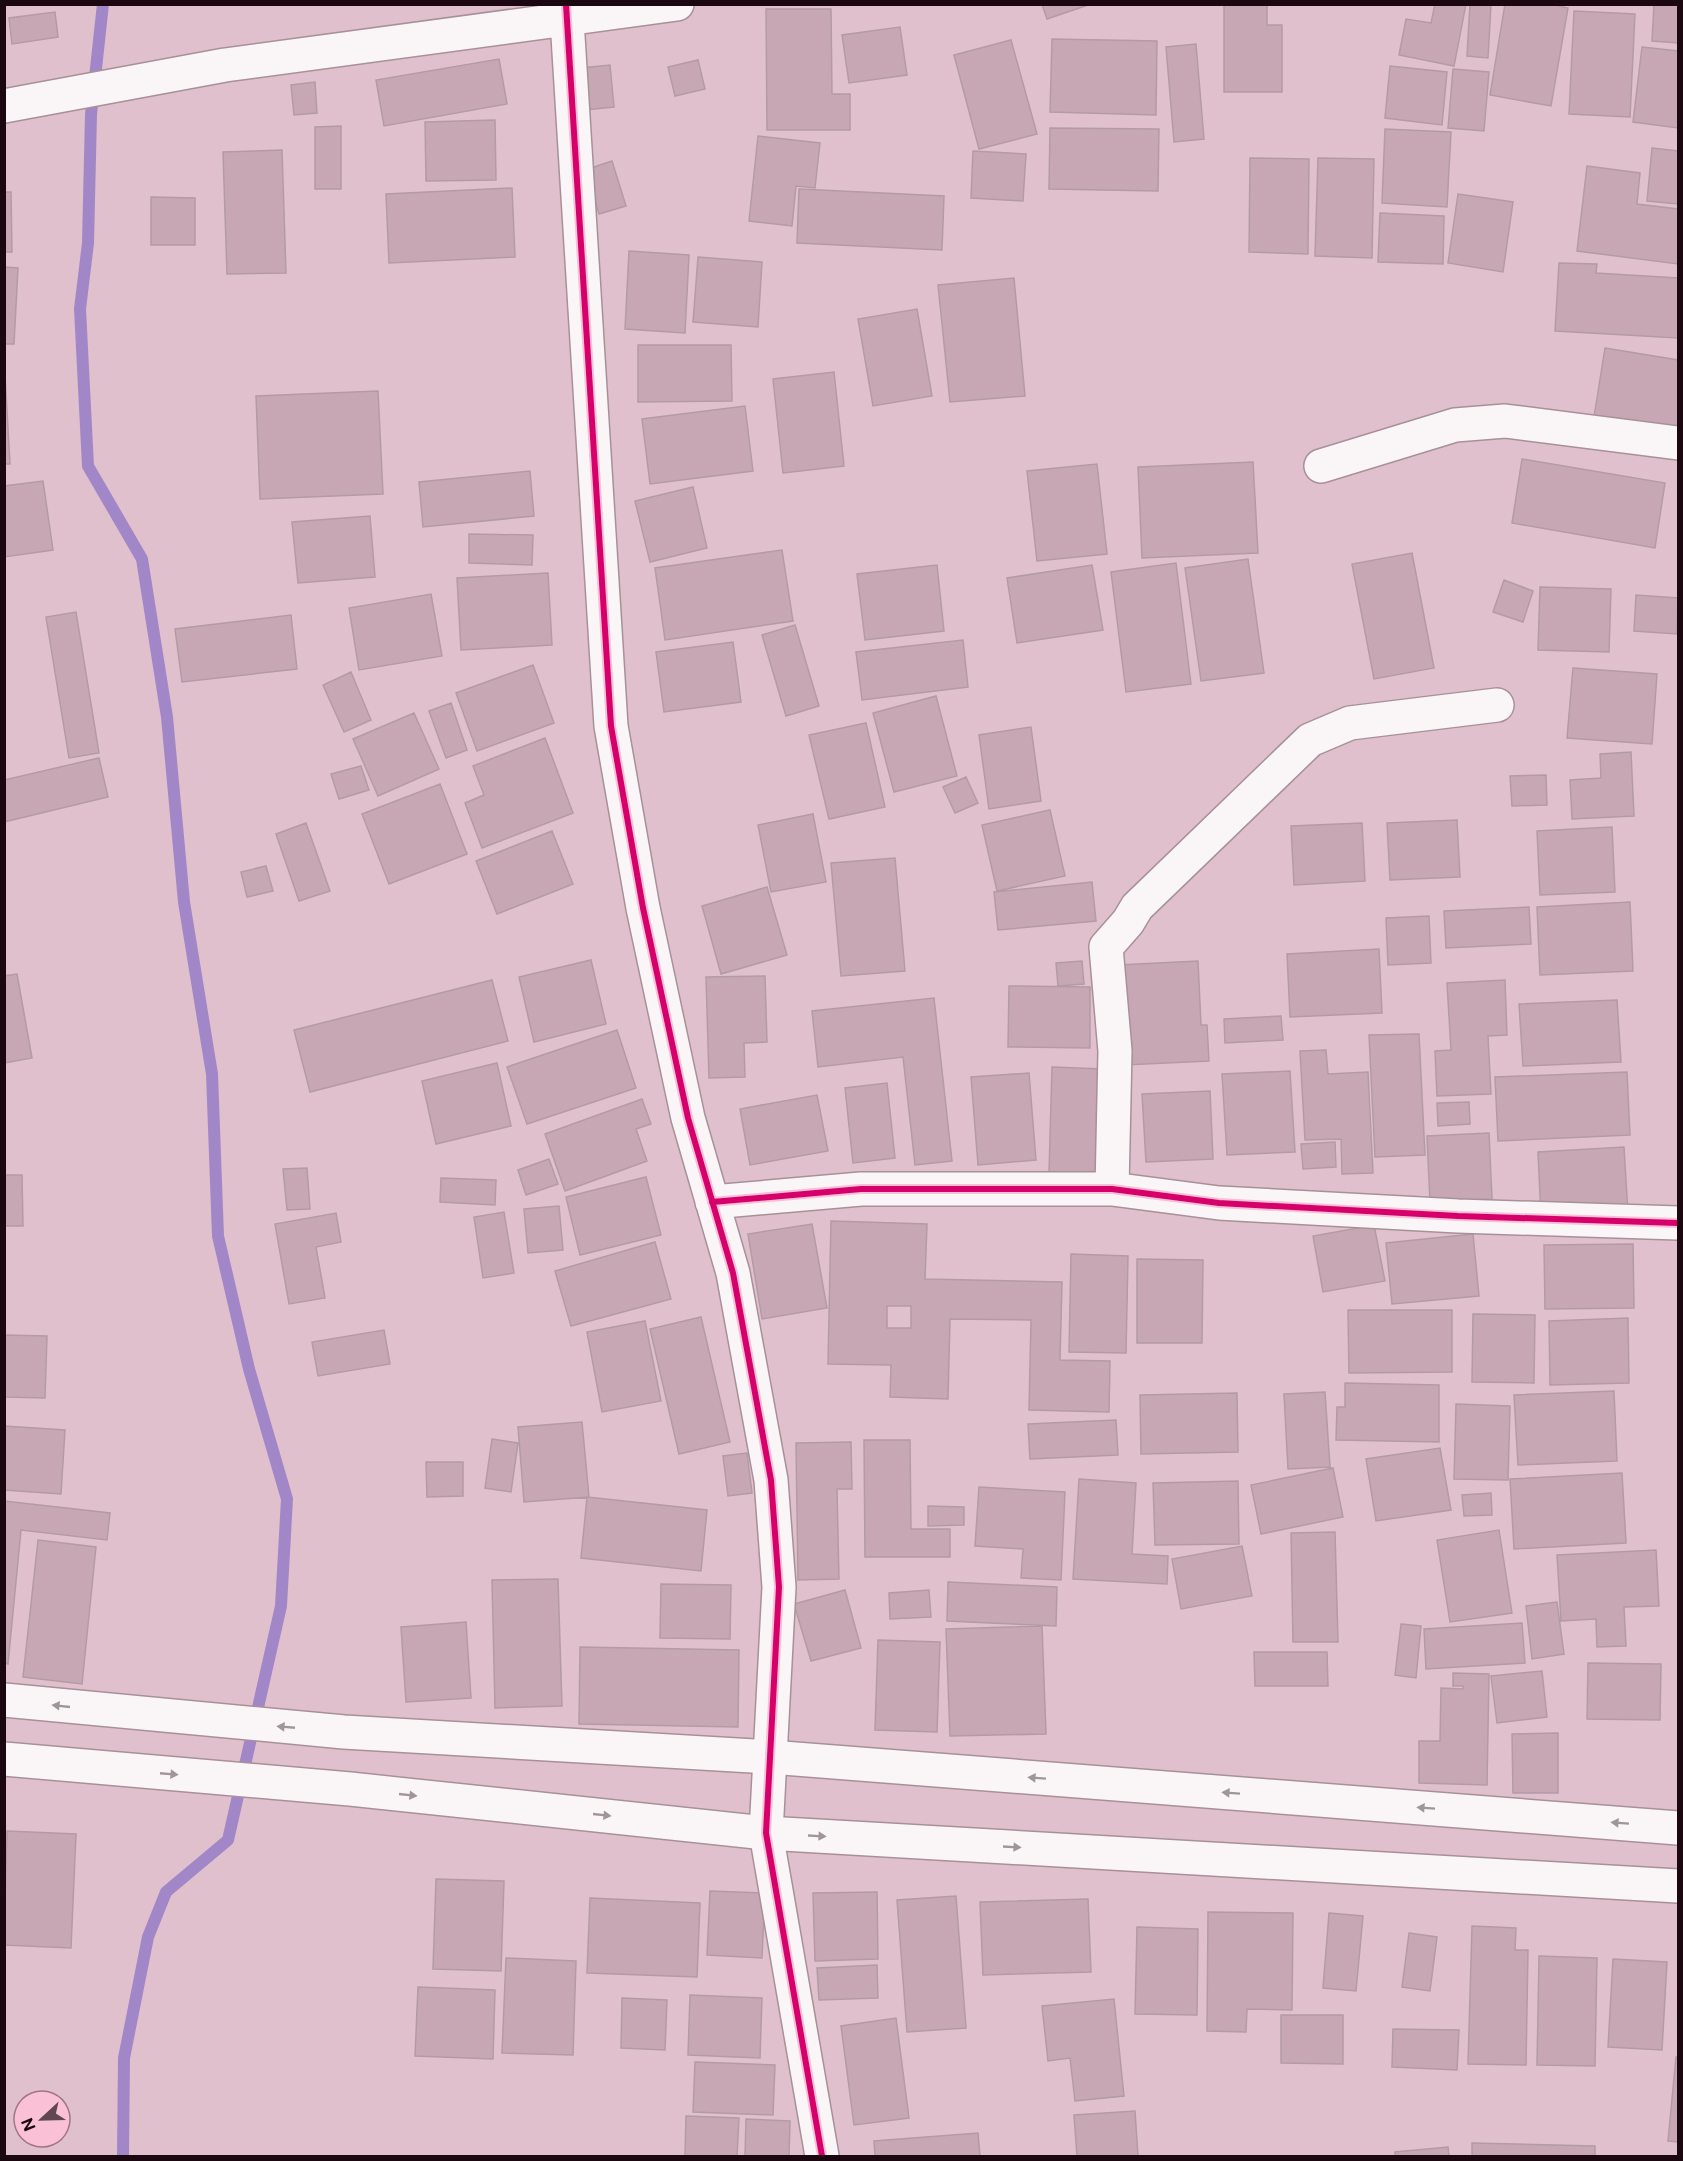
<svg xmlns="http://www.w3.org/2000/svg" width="1683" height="2161" viewBox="0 0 1683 2161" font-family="'Public Sans',sans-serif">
  <rect width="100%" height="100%" fill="#e0c0cc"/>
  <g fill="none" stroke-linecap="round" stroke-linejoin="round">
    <path stroke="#a187c7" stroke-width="12" d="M 103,4 L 91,114 L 88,243 L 80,309 L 88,466 L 142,559 L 167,717 L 184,902 L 212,1074 L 218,1236 L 249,1369 L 287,1499 L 281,1606 L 228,1840 L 166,1892 L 148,1937 L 124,2058 L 123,2156"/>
  </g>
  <path fill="#c8a7b5" stroke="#b39ba4" stroke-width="1.5" fill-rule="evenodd" d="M 1042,4 L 1091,4 L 1047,19 Z
    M 1224,4 L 1267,4 L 1267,25 L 1282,25 L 1282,92 L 1224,92 Z
    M 1435,4 L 1466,4 L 1454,66 L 1399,55 L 1406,19 L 1431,23 Z
    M 1470,4 L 1491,4 L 1488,58 L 1467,56 Z
    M 1505,4 L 1551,4 L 1568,8 L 1551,106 L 1490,95 Z
    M 1654,4 L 1678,4 L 1678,43 L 1652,41 Z
    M 766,9 L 831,9 L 832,94 L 850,94 L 850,130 L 767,130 Z
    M 1574,11 L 1635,14 L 1630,117 L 1569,114 Z
    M 55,12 L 58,37 L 12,44 L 9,18 Z
    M 900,27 L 907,75 L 849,83 L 842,35 Z
    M 1052,39 L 1157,41 L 1156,115 L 1050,112 Z
    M 1011,40 L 1037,134 L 979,149 L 954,55 Z
    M 1196,44 L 1204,139 L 1174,142 L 1166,47 Z
    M 1642,47 L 1678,51 L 1678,128 L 1633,122 Z
    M 499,59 L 507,104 L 384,126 L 376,80 Z
    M 698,60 L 705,89 L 675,96 L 668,67 Z
    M 610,65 L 614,107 L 585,110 L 581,68 Z
    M 1390,66 L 1447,72 L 1442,125 L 1385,118 Z
    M 1453,69 L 1489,72 L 1484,131 L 1448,128 Z
    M 315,82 L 317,113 L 294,115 L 291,85 Z
    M 495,120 L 496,180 L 426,181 L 425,122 Z
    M 341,126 L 341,189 L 315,189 L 315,127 Z
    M 1050,128 L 1159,129 L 1158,191 L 1049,189 Z
    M 1385,129 L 1451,132 L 1447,207 L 1382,203 Z
    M 758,136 L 820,143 L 815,188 L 796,186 L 792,226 L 749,221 Z
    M 1652,148 L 1678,151 L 1678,204 L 1647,201 Z
    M 282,150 L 286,273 L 227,274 L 223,152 Z
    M 973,151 L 1026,154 L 1023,201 L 971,198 Z
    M 1250,158 L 1309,159 L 1308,254 L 1249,252 Z
    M 1318,158 L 1374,159 L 1372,258 L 1315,256 Z
    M 612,161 L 626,206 L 599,214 L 585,170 Z
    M 1587,166 L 1640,173 L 1637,204 L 1678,209 L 1678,264 L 1577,251 Z
    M 512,188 L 515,257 L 389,263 L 386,194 Z
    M 799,189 L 944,196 L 942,250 L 797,243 Z
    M 4,192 L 11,192 L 12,252 L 4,252 Z
    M 1458,194 L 1513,202 L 1503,272 L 1448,263 Z
    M 151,197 L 195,198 L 195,245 L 151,245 Z
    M 1380,213 L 1444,216 L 1443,264 L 1378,262 Z
    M 629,251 L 689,255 L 685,333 L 625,329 Z
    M 698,257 L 762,262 L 758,327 L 693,322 Z
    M 1559,263 L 1597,264 L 1596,273 L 1678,278 L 1678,338 L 1555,331 Z
    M 4,267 L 18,268 L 14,344 L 4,344 Z
    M 1014,278 L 1025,396 L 950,402 L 938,285 Z
    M 917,309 L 932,396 L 873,406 L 858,319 Z
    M 638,345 L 731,345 L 732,401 L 638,402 Z
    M 1605,348 L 1678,360 L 1678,430 L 1594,417 Z
    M 4,358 L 10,464 L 4,464 Z
    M 834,372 L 844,466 L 783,473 L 773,379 Z
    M 378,391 L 383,494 L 260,499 L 256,396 Z
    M 745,406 L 753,471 L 650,484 L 642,419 Z
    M 1522,459 L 1665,483 L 1655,548 L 1512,523 Z
    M 1253,462 L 1258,553 L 1142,558 L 1138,467 Z
    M 1097,464 L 1107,554 L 1037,561 L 1027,471 Z
    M 530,471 L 534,516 L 423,527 L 419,482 Z
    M 43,481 L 53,550 L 4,557 L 4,486 Z
    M 693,487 L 707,548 L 650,562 L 635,501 Z
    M 370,516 L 375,577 L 298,583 L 292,522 Z
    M 469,534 L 533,535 L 532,565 L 469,563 Z
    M 782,550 L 793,621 L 665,640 L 655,568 Z
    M 1412,553 L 1434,668 L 1374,679 L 1352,564 Z
    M 1248,559 L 1264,673 L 1201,681 L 1185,568 Z
    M 1176,563 L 1191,684 L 1126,692 L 1111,572 Z
    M 937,565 L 944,631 L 865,640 L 857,574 Z
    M 1092,565 L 1103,630 L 1017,643 L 1007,578 Z
    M 548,573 L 552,645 L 461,650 L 457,578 Z
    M 1504,580 L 1533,591 L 1523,622 L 1493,612 Z
    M 1540,587 L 1611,589 L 1609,652 L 1538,650 Z
    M 431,594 L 442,656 L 359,670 L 349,608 Z
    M 1636,595 L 1678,598 L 1677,634 L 1634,631 Z
    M 76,612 L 99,753 L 69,758 L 46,617 Z
    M 291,615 L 297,669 L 182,682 L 175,629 Z
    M 795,625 L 819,706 L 786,716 L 762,635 Z
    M 963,640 L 968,687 L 862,700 L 856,652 Z
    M 733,642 L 741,702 L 664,712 L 656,652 Z
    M 533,665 L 554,723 L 477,751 L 456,693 Z
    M 1573,668 L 1657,674 L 1652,744 L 1567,738 Z
    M 351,672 L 371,720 L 344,732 L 323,685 Z
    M 936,696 L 957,776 L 894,792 L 873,713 Z
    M 451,703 L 467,750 L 446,758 L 429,711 Z
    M 414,713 L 439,769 L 378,796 L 353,739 Z
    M 866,723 L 885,807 L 829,819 L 809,735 Z
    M 1031,727 L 1041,801 L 989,809 L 979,735 Z
    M 545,738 L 573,813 L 482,848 L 465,803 L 484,795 L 473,766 Z
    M 1631,752 L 1634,816 L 1572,819 L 1570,780 L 1601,778 L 1600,754 Z
    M 99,758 L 108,797 L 4,822 L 4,780 Z
    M 361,766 L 369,790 L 339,799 L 331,774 Z
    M 1546,775 L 1547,805 L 1512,806 L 1510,776 Z
    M 966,777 L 978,803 L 955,813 L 943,787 Z
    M 440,784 L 467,854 L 389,884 L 362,814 Z
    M 1050,810 L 1065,876 L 997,891 L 982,825 Z
    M 813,814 L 826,882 L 771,892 L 758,825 Z
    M 1457,820 L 1460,877 L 1390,880 L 1387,823 Z
    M 306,823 L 330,891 L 299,901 L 276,834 Z
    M 1362,823 L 1365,881 L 1294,885 L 1291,826 Z
    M 1612,827 L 1615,892 L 1540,895 L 1537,831 Z
    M 552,831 L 573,884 L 497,914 L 476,861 Z
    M 895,858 L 905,971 L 841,976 L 831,863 Z
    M 266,866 L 273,891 L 247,897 L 241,872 Z
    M 1092,882 L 1096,921 L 998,930 L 994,892 Z
    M 767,887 L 787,955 L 721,974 L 702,906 Z
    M 1630,902 L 1633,971 L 1540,975 L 1537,907 Z
    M 1529,907 L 1531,944 L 1446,948 L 1444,911 Z
    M 1429,916 L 1431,963 L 1388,965 L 1386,918 Z
    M 1379,949 L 1382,1013 L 1290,1017 L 1287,954 Z
    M 591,960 L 606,1024 L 534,1042 L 519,977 Z
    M 1082,961 L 1084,984 L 1058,986 L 1056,963 Z
    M 1198,961 L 1201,1025 L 1207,1025 L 1209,1061 L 1124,1065 L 1118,965 Z
    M 17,974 L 32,1058 L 4,1063 L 4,976 Z
    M 765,976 L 767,1042 L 744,1043 L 745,1077 L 709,1078 L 706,977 Z
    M 492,980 L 508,1041 L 310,1092 L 294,1030 Z
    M 1505,980 L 1507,1035 L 1488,1036 L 1491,1094 L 1437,1096 L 1435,1051 L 1451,1050 L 1447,983 Z
    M 1009,986 L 1090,987 L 1090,1048 L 1008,1047 Z
    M 934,998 L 952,1161 L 915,1165 L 903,1057 L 818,1067 L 812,1011 Z
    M 1617,1000 L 1621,1062 L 1523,1066 L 1519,1004 Z
    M 1281,1016 L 1283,1040 L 1225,1043 L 1224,1019 Z
    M 617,1030 L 636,1088 L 527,1124 L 507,1067 Z
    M 1419,1034 L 1425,1155 L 1375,1157 L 1369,1035 Z
    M 1326,1050 L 1328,1074 L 1368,1072 L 1373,1173 L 1342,1174 L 1341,1139 L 1305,1140 L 1300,1051 Z
    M 497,1063 L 511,1126 L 436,1144 L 422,1081 Z
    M 1052,1067 L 1103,1069 L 1101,1174 L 1049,1173 Z
    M 1290,1071 L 1295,1152 L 1227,1155 L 1222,1074 Z
    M 1627,1072 L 1630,1135 L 1498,1141 L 1495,1077 Z
    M 1029,1073 L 1036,1160 L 978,1165 L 971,1077 Z
    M 887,1083 L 895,1158 L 853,1163 L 845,1088 Z
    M 1210,1091 L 1213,1159 L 1146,1162 L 1142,1094 Z
    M 817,1095 L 828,1151 L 750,1165 L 740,1109 Z
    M 642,1099 L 651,1124 L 636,1129 L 647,1161 L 565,1191 L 545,1134 Z
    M 1469,1102 L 1470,1124 L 1438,1126 L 1437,1103 Z
    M 1489,1133 L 1492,1199 L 1430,1202 L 1427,1136 Z
    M 1335,1142 L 1336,1167 L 1303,1169 L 1301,1144 Z
    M 1624,1147 L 1628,1213 L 1541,1217 L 1538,1152 Z
    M 549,1159 L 558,1184 L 526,1195 L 518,1170 Z
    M 307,1168 L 310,1209 L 287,1210 L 283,1169 Z
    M 4,1175 L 22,1175 L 23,1226 L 4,1226 Z
    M 646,1177 L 661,1235 L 580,1255 L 566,1197 Z
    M 441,1178 L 496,1180 L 495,1205 L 440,1202 Z
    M 559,1206 L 563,1250 L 528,1253 L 524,1209 Z
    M 504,1212 L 514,1273 L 483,1278 L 474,1217 Z
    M 336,1213 L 341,1242 L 316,1247 L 325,1298 L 289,1304 L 275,1224 Z
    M 831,1221 L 927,1224 L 925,1279 L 1062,1282 L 1060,1360 L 1110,1361 L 1109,1412 L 1029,1410 L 1031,1320 L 950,1319 L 948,1399 L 890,1397 L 891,1365 L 828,1364 ZM 887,1306 L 911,1306 L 911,1328 L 887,1328 Z
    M 812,1224 L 827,1308 L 762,1319 L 748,1234 Z
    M 1374,1225 L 1385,1281 L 1323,1292 L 1313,1236 Z
    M 1473,1234 L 1479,1296 L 1392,1304 L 1386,1243 Z
    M 655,1242 L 671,1299 L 571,1326 L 555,1271 Z
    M 1633,1244 L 1634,1308 L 1545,1309 L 1544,1245 Z
    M 1071,1254 L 1128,1256 L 1126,1353 L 1069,1352 Z
    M 1137,1259 L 1203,1260 L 1202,1343 L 1137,1343 Z
    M 1348,1310 L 1452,1310 L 1452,1372 L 1349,1373 Z
    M 1473,1314 L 1535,1315 L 1534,1383 L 1472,1382 Z
    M 701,1317 L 730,1442 L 679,1454 L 650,1329 Z
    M 1628,1318 L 1629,1383 L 1550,1385 L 1549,1321 Z
    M 645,1321 L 661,1401 L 602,1412 L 587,1332 Z
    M 384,1330 L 390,1364 L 318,1376 L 312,1342 Z
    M 4,1335 L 47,1336 L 45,1398 L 4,1397 Z
    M 1345,1383 L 1439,1385 L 1439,1442 L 1336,1440 L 1337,1407 L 1345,1407 Z
    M 1614,1391 L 1617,1461 L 1518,1465 L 1514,1395 Z
    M 1325,1392 L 1330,1467 L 1288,1469 L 1284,1394 Z
    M 1237,1393 L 1238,1452 L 1141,1454 L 1140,1395 Z
    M 1456,1404 L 1510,1406 L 1508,1480 L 1454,1479 Z
    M 1116,1420 L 1118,1455 L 1030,1459 L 1028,1424 Z
    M 582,1422 L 589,1497 L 524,1502 L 518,1427 Z
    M 4,1426 L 65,1430 L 61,1494 L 4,1490 Z
    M 492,1439 L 518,1443 L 511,1492 L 485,1488 Z
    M 864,1440 L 910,1440 L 911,1529 L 950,1529 L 950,1557 L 865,1557 Z
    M 851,1442 L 852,1489 L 837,1489 L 839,1579 L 798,1580 L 796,1443 Z
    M 1440,1448 L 1451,1510 L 1376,1521 L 1366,1459 Z
    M 747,1453 L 752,1493 L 728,1496 L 723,1456 Z
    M 426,1462 L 463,1462 L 463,1496 L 427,1497 Z
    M 1333,1468 L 1343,1517 L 1261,1534 L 1251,1485 Z
    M 1622,1473 L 1626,1543 L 1514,1549 L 1510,1479 Z
    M 1079,1479 L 1136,1483 L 1132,1554 L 1168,1556 L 1167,1584 L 1073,1579 Z
    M 1238,1481 L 1239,1544 L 1155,1545 L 1153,1483 Z
    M 979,1487 L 1065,1492 L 1061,1580 L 1021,1578 L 1023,1549 L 975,1546 Z
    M 1491,1493 L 1492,1515 L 1464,1516 L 1462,1495 Z
    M 587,1497 L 707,1510 L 701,1571 L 581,1558 Z
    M 4,1501 L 110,1513 L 107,1540 L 21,1530 L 8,1664 L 4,1663 Z
    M 928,1506 L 964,1507 L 964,1525 L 928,1526 Z
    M 1499,1530 L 1512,1613 L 1450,1622 L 1437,1540 Z
    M 1335,1532 L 1338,1642 L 1293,1642 L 1291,1533 Z
    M 38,1540 L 96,1547 L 82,1684 L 23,1677 Z
    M 1242,1546 L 1252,1596 L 1181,1609 L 1172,1559 Z
    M 1656,1550 L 1659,1606 L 1624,1607 L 1626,1646 L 1597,1647 L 1596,1619 L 1561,1621 L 1557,1555 Z
    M 558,1579 L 562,1706 L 495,1708 L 492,1580 Z
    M 948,1582 L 1057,1587 L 1056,1626 L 947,1621 Z
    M 661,1584 L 731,1585 L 730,1639 L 660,1638 Z
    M 845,1590 L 861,1648 L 811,1661 L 794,1604 Z
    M 929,1590 L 931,1617 L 890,1619 L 889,1593 Z
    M 1557,1602 L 1564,1654 L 1532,1659 L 1526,1606 Z
    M 466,1622 L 471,1698 L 406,1702 L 401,1627 Z
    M 1522,1623 L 1525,1663 L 1426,1669 L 1424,1629 Z
    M 1401,1624 L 1421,1626 L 1416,1678 L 1395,1675 Z
    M 1042,1626 L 1046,1734 L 950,1736 L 946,1629 Z
    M 878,1640 L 940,1642 L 937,1732 L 875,1730 Z
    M 580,1647 L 739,1650 L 738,1727 L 579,1724 Z
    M 1254,1652 L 1327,1652 L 1328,1686 L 1255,1686 Z
    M 1588,1663 L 1661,1664 L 1660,1720 L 1587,1719 Z
    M 1542,1671 L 1547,1717 L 1497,1723 L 1491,1676 Z
    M 1453,1673 L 1489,1674 L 1487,1785 L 1419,1783 L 1419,1741 L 1440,1741 L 1441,1688 L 1463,1689 L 1463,1686 L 1453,1686 Z
    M 1558,1733 L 1558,1793 L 1513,1793 L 1512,1734 Z
    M 7,1831 L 76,1834 L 71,1948 L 4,1945 Z
    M 436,1879 L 504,1881 L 501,1971 L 433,1969 Z
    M 710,1891 L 765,1893 L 762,1958 L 707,1955 Z
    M 877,1892 L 878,1959 L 815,1961 L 813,1893 Z
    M 956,1896 L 966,2028 L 907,2032 L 897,1900 Z
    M 590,1898 L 700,1903 L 697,1977 L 587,1973 Z
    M 1088,1899 L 1091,1972 L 983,1975 L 980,1902 Z
    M 1208,1912 L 1293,1913 L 1292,2010 L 1247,2009 L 1246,2032 L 1207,2031 Z
    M 1329,1913 L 1363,1916 L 1356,1991 L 1323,1988 Z
    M 1472,1926 L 1516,1928 L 1515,1950 L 1528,1950 L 1526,2065 L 1468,2064 Z
    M 1137,1927 L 1198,1929 L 1197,2015 L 1135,2014 Z
    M 1409,1933 L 1437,1937 L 1430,1991 L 1402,1987 Z
    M 1539,1956 L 1597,1958 L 1595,2066 L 1537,2065 Z
    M 506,1958 L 576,1961 L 573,2055 L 502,2053 Z
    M 1613,1959 L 1667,1962 L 1662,2050 L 1608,2047 Z
    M 877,1965 L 878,1998 L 819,2000 L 817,1968 Z
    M 418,1987 L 495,1990 L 493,2059 L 415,2056 Z
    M 690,1995 L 762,1998 L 760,2058 L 688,2055 Z
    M 622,1998 L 667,2000 L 665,2050 L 621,2048 Z
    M 1114,1999 L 1124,2096 L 1075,2101 L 1070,2058 L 1048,2061 L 1042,2006 Z
    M 1281,2015 L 1343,2015 L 1343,2064 L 1281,2063 Z
    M 896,2018 L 909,2118 L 854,2125 L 841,2026 Z
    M 1393,2029 L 1459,2030 L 1457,2070 L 1392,2067 Z
    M 1676,2057 L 1678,2057 L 1678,2142 L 1668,2141 Z
    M 695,2062 L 775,2065 L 773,2115 L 693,2112 Z
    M 1135,2111 L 1138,2156 L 1077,2156 L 1074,2115 Z
    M 686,2116 L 739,2118 L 737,2156 L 685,2156 Z
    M 746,2119 L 790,2121 L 789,2156 L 745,2156 Z
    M 978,2133 L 980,2156 L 875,2156 L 874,2141 Z
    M 1472,2143 L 1595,2146 L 1595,2156 L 1472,2156 Z
    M 1448,2147 L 1449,2156 L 1395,2156 L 1395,2152 Z"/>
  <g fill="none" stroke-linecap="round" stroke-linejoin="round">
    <g stroke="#a89099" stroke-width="36">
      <path id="street" d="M 566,4 L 611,726 L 643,908 L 688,1118 L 733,1273 L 771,1480 L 779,1587 L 766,1833 L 822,2156
        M 4,106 L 225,65 L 677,4
        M 1321,466 L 1455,425 L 1505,421 L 1678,443
        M 1112,1189 L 1115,1051 L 1106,947 L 1128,922 L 1137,907 L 1310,740 L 1350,723 L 1497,705
        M 712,1202 L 861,1189 L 1112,1189 L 1219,1203 L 1458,1216 L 1678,1223"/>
    </g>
    <g stroke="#a89099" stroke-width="36">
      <path id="secondary" d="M 4,1700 L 344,1732 L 770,1757 L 1678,1828
        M 4,1759 L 350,1789 L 766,1833 L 1678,1886"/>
    </g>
    <use href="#street" stroke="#faf6f7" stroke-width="33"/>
    <use href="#secondary" stroke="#faf6f7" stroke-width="33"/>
    <g stroke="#fac0d6" stroke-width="10">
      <path id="cycleway" d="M 566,4 L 611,726 L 643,908 L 688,1118 L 733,1273 L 771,1480 L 779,1587 L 766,1833 L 822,2156
        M 712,1202 L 861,1189 L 1112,1189 L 1219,1203 L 1458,1216 L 1678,1223"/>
    </g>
    <use href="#cycleway" stroke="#d6006c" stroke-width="6"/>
  </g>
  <defs><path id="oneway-solid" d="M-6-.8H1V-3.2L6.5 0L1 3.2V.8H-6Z" transform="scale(1.5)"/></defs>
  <g fill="#a0969a">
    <use href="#oneway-solid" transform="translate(61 1706) rotate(-174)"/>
    <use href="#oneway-solid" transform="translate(286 1727) rotate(-175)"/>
    <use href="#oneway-solid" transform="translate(169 1774) rotate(5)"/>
    <use href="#oneway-solid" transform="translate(1037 1778) rotate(-176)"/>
    <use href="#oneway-solid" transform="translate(1231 1793) rotate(-176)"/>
    <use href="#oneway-solid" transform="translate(408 1795) rotate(6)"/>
    <use href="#oneway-solid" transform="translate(1426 1808) rotate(-176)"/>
    <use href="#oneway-solid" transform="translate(602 1815) rotate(6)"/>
    <use href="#oneway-solid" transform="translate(1620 1823) rotate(-176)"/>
    <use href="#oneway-solid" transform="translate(817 1836) rotate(3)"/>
    <use href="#oneway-solid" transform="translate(1012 1847) rotate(3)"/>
  </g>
  <rect width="1683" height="2161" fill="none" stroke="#1a070f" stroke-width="12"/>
  <g transform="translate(42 2119) rotate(248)"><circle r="28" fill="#fac0d6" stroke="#a07686" stroke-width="1.5"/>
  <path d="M0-4.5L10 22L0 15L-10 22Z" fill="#5f4851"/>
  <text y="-9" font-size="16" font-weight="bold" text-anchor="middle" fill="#1a070f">N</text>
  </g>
</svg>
